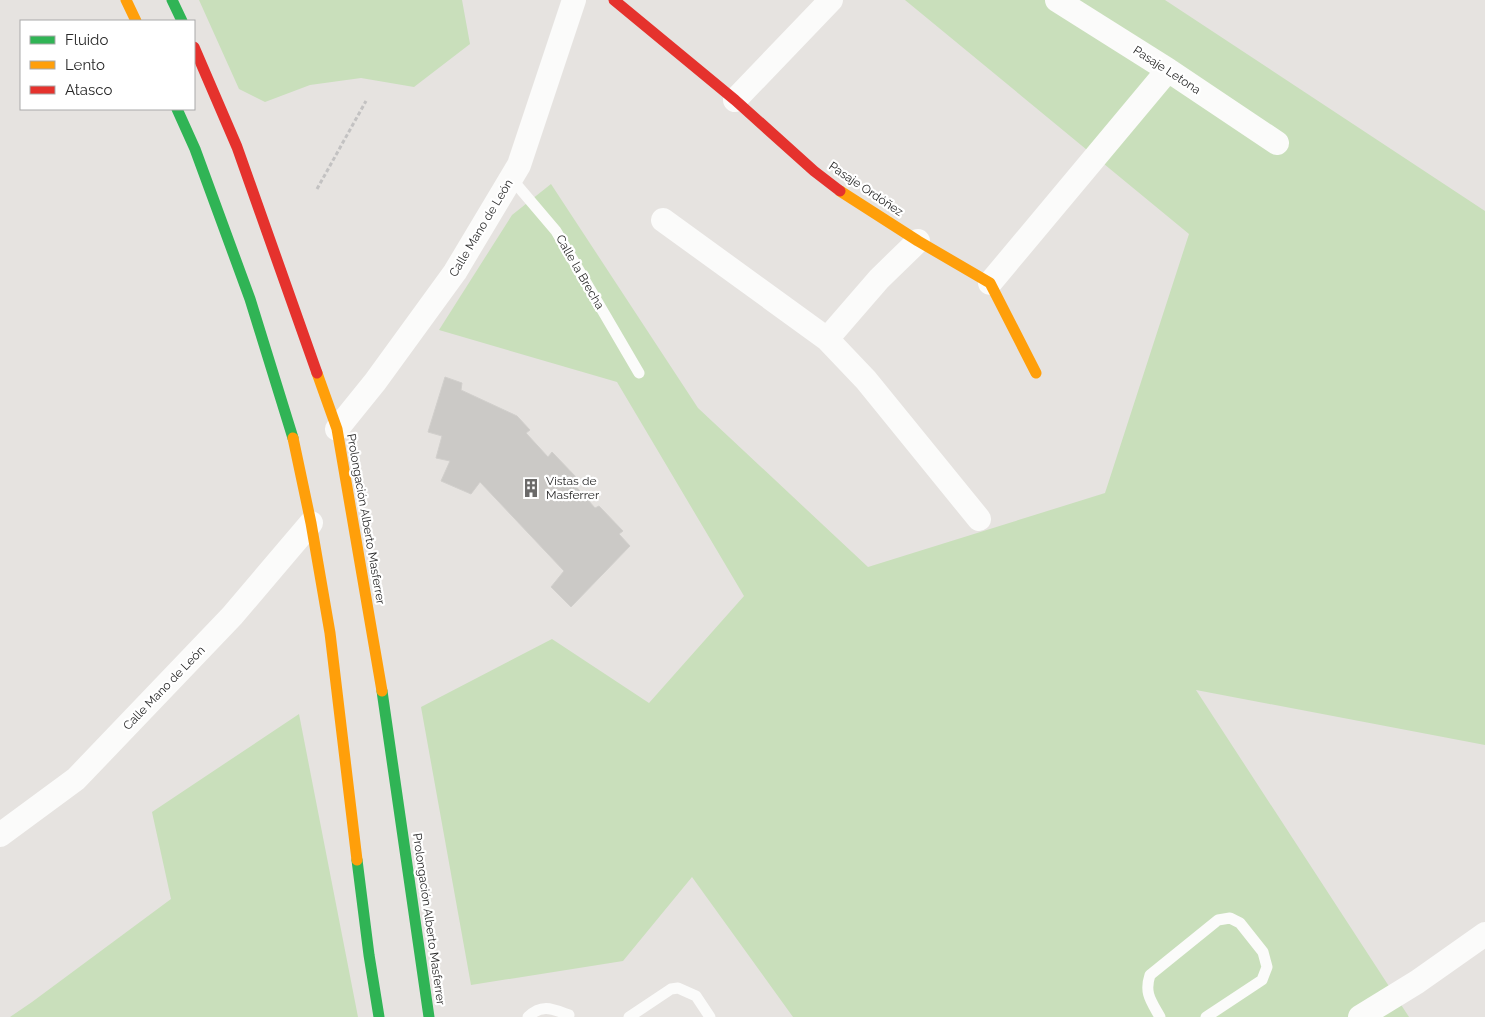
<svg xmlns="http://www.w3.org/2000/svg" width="1485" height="1017" viewBox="0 0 1485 1017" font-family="Raleway,sans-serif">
  <rect width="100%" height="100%" fill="#e6e3e0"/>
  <path fill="#c9dfbb" d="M 199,0 L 462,0 L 470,44 L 414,87 L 361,78 L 310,85 L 265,102 L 239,89 Z
    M 905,0 L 1165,0 L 1485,211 L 1485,745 L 1196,690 L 1409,1017 L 793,1017 L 692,877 L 623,961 L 471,985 L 421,707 L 552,639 L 649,703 L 744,596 L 617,382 L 439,330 L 512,215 L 551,184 L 698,408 L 868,567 L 1105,493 L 1189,234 Z
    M 299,714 L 358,1017 L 10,1017 L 32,1002 L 171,899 L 152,812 Z"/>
  <path fill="#cbc9c6" stroke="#d1cfcc" d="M 445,377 L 462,383 L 461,390 L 517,416 L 530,430 L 526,433 L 548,457 L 552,452 L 576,477 L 572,482 L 595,508 L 599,506 L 623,531 L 619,534 L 630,546 L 571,607 L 551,587 L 564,571 L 480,482 L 471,494 L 441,481 L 450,461 L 436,458 L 442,436 L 428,432 Z"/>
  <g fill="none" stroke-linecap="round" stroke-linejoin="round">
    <path stroke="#c3c2c2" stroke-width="3" stroke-dasharray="4 2.5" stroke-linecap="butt" d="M 317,189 L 366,101"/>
    <path stroke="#fbfbfa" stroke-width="11" d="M 511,178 L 556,231 L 639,373
      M 528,1017 C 542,1003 553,1009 569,1015
      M 629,1017 L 671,989 L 678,988 L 696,996 L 710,1017
      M 1160,1017 C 1151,1001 1144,993 1150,975 L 1218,920 L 1230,918 L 1240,923 L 1263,952 L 1267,967 L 1262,980 L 1206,1017"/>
    <path stroke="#fbfbfa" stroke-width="24" d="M 1057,0 L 1168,70 L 1277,143
      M 735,100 L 831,0
      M 663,220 L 827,339 L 866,380 L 979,519
      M 990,283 L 1168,70
      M 827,339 L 879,279 L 918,241
      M 337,429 L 375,382 L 455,272 L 519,165 L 574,0
      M 0,835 L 76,779 L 232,616 L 311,523
      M 1360,1017 L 1417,982 L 1485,934"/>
    <path stroke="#30b455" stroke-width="11" d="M 172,0 L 182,21
      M 177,109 L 195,149 L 250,299 L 293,438
      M 382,691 L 429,1017
      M 357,860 L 369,955 L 379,1017"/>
    <path stroke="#ff9f0a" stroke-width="11" d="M 126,0 L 136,21
      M 840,191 L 918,241 L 990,283 L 1036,373
      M 317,373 L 337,429 L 382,691
      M 293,438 L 311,523 L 330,633 L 357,860"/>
    <path stroke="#e5322d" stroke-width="11" d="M 614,0 L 735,100 L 814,171 L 840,191
      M 194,47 L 237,147 L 317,373"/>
  </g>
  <defs>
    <g id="building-bare" transform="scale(1.5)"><path d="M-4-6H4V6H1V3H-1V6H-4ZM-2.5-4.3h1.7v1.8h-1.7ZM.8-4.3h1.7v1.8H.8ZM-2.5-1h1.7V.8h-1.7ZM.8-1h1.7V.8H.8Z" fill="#6b6a69" stroke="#fff" stroke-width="2.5" paint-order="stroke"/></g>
  </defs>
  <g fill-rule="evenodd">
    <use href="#building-bare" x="531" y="488"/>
  </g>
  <g text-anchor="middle" stroke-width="4.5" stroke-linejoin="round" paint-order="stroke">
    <g font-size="12" fill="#292929" stroke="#fff">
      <text transform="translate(1167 70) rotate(33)" y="4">Pasaje Letona</text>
      <text transform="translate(866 189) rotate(34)" y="4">Pasaje Ordóñez</text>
      <text transform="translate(481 228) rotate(-59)" y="4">Calle Mano de León</text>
      <text transform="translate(580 272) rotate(60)" y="4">Calle la Brecha</text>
      <text transform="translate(366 519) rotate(80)" y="4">Prolongación Alberto Masferrer</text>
      <text transform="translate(164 688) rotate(-46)" y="4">Calle Mano de León</text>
      <text transform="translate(429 919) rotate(82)" y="4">Prolongación Alberto Masferrer</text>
    </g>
    <g font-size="12" fill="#292929" stroke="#fff" text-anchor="start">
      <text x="546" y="485">Vistas de<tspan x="546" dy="14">Masferrer</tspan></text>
    </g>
  </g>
  <rect x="20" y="20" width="175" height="90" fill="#ffffff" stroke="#a9a9a9"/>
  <rect x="30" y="36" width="25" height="8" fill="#30b455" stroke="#a9a9a9"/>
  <text x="65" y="45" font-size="15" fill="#292929">Fluido</text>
  <rect x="30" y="61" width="25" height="8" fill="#ff9f0a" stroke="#a9a9a9"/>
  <text x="65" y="70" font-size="15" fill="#292929">Lento</text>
  <rect x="30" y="86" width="25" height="8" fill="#e5322d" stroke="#a9a9a9"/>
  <text x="65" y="95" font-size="15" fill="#292929">Atasco</text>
</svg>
